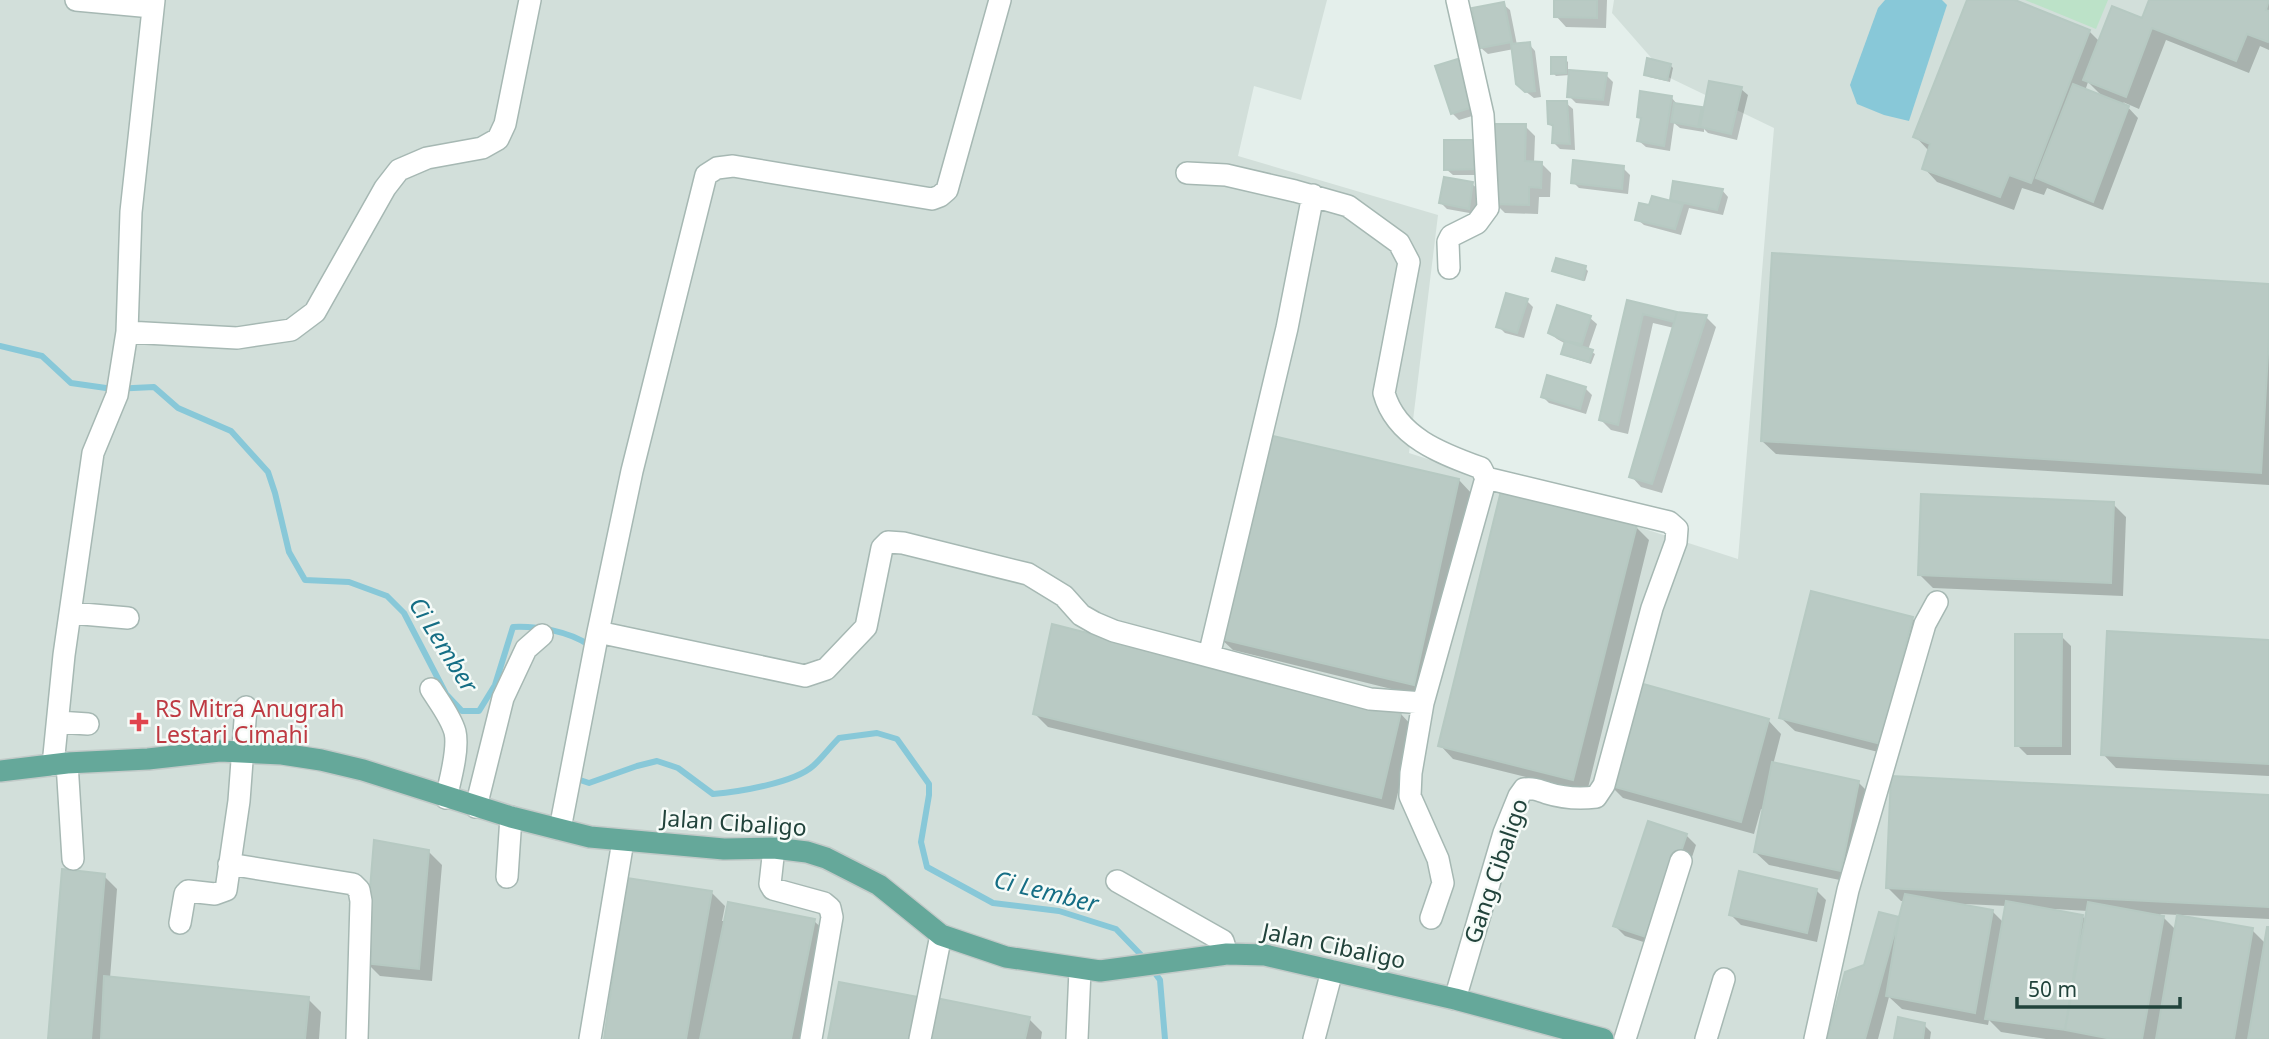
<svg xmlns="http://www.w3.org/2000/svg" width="2269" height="1039" viewBox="0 0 2269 1039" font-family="'Noto Sans',sans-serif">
  <rect width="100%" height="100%" fill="#e4efeb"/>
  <path fill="#d2dfda" d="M 0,0 L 1327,0 L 1301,100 L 1254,86 L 1238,156 L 1438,215 L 1409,453 L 1738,559 L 1774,128 L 1668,77 L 1612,13 L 1614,0 L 2269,0 L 2269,1039 L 0,1039 Z"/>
  <path fill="#bce2c8" d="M 2025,0 L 2108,0 L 2096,29 Z"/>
  <path fill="#88c8d8" d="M 1885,0 L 1942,0 L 1947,5 L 1909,121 L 1884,115 L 1857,104 L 1850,85 L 1878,8 Z"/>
  <path fill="#0003" fill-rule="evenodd" d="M 1556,0 L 1607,0 L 1606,28 L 1566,27 L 1556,16 Z
    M 1969,0 L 2010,0 L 2089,31 L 2100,42 L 2143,20 L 2151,0 L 2269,0 L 2269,50 L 2260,46 L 2249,73 L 2166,40 L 2139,109 L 2123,102 L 2138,118 L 2103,210 L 2047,188 L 2044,195 L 2022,188 L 2014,210 L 1937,182 L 1924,168 L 1928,150 L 1915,136 ZM 2088,82 L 2104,98 L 2085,91 Z
    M 1503,4 L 1510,10 L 1517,45 L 1529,44 L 1535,51 L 1541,97 L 1534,98 L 1525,91 L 1514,49 L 1488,54 L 1481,48 Z
    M 1565,59 L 1568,62 L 1568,72 L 1606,75 L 1613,82 L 1609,106 L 1576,103 L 1569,96 L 1570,75 L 1556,76 L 1553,73 Z
    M 1460,60 L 1482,113 L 1459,120 L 1452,113 Z
    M 1670,65 L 1673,68 L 1670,82 L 1649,77 L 1646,75 Z
    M 1741,89 L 1748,95 L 1737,140 L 1708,133 L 1704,129 L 1704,132 L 1680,128 L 1674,123 L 1670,151 L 1646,147 L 1639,141 L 1642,120 L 1638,116 L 1671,97 L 1677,104 L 1701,108 L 1705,112 Z
    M 1566,103 L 1573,109 L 1575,150 L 1560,149 L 1554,143 L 1554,128 L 1549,124 Z
    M 1525,126 L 1535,136 L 1534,163 L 1541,163 L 1551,173 L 1550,197 L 1539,197 L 1538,214 L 1505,213 L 1495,203 Z
    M 1446,142 L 1487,175 L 1453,175 L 1446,169 Z
    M 1623,168 L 1630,175 L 1628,194 L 1579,188 L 1573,182 Z
    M 1674,183 L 1722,190 L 1728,197 L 1723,215 L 1689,208 L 1681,235 L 1644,225 L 1637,219 L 1651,207 L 1672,203 Z
    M 1472,184 L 1479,190 L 1475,214 L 1447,209 L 1441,203 Z
    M 1585,268 L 1588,271 L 1585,281 L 1557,273 L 1554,270 Z
    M 2269,286 L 2269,485 L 1776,454 L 1762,441 Z
    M 1527,301 L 1533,307 L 1524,338 L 1505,333 L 1498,326 Z
    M 1629,302 L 1677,313 L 1706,317 L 1716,327 L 1662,493 L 1641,487 L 1631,476 L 1674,328 L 1653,323 L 1628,434 L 1611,430 L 1601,420 Z
    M 1590,318 L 1597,324 L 1588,350 L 1595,354 L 1591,364 L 1566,356 L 1563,353 L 1566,344 L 1557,339 L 1550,333 Z
    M 1585,388 L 1592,395 L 1586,414 L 1549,403 L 1542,396 Z
    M 1459,480 L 1472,494 L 1428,698 L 1233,650 L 1219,637 Z
    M 2113,504 L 2126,517 L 2123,596 L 1933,588 L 1920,575 Z
    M 1636,527 L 1649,540 L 1587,792 L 1453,759 L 1440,745 Z
    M 1912,618 L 1925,632 L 1894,756 L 1795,731 L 1781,718 Z
    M 2061,636 L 2071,646 L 2071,755 L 2027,755 L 2017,745 Z
    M 2269,642 L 2269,776 L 2116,768 L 2103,754 Z
    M 1400,713 L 1413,727 L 1394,810 L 1048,727 L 1035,714 Z
    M 1768,720 L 1781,734 L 1773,765 L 1858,782 L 1872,796 L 1854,883 L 1769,865 L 1755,852 L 1764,810 L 1761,809 L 1754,834 L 1623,798 L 1610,785 Z
    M 2269,797 L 2269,919 L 2183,915 L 2183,918 L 2252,930 L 2266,944 L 2269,929 L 2269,1039 L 2046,1039 L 2001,1032 L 1989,1020 L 1988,1025 L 1902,1009 L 1889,997 L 1878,1039 L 1829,1039 L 1866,966 L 1880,914 L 1900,919 L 1905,901 L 1901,901 L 1888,888 ZM 1964,904 L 2007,906 L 2004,923 L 1993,912 L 1963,907 ZM 2054,909 L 2088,911 L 2087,921 L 2082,916 L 2054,911 ZM 2160,914 L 2179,915 L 2176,930 Z
    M 1686,835 L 1696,845 L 1662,948 L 1625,936 L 1615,926 Z
    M 429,852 L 442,865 L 432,981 L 380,976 L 366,962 Z
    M 104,876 L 117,889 L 110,978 L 308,999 L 321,1012 L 319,1039 L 50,1039 Z
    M 1816,890 L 1826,900 L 1817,942 L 1741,925 L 1731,915 Z
    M 711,892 L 725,906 L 722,921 L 814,921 L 828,934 L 807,1039 L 606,1039 Z
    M 1029,1019 L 1042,1032 L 1041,1039 L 830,1039 Z
    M 1924,1025 L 1931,1032 L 1930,1039 L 1895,1039 Z"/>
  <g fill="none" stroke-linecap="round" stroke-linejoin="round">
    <path stroke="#88c8d8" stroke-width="6" d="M 0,346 L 42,356 L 71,383 L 113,389 L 154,387 L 178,408 L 231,431 L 268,472 L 275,493 L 289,552 L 305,580 L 349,582 L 387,596 L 404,613 L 446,694 L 462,711 L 479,711 L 495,685 L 513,627 C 538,626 568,631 589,645
      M 574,778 L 589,783 L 637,766 L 657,761 L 678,768 L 713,794 C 738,792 794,783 813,766 C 822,758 830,747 839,738 L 877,733 L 897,739 L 929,784 L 929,795 L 921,842 L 927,867 L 993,903 L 1059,911 L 1116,929 L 1144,958 L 1160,980 L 1165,1039"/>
  </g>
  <path fill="#b9cac4" stroke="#b6c9c2" stroke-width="2" d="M 1554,0 L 1597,0 L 1597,18 L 1554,17 Z
    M 1967,0 L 2015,0 L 2090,30 L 2031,183 L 2009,175 L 2000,197 L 1922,169 L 1930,144 L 1913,137 Z
    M 2149,0 L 2269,0 L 2266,10 L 2269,11 L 2269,40 L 2268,42 L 2247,34 L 2236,61 L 2152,28 L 2126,97 L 2083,80 L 2112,6 L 2142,18 Z
    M 1504,2 L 1512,42 L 1480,48 L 1472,8 Z
    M 1530,42 L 1535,91 L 1525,92 L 1516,84 L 1511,44 Z
    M 1551,57 L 1566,57 L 1566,73 L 1551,74 Z
    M 1461,58 L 1476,106 L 1451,114 L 1435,66 Z
    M 1647,58 L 1671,64 L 1667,80 L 1644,75 Z
    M 1569,70 L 1607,73 L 1603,100 L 1567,97 Z
    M 1709,81 L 1742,87 L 1731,134 L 1700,127 Z
    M 2073,84 L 2129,106 L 2093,202 L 2036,178 Z
    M 1640,91 L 1672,96 L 1664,146 L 1637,141 L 1641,118 L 1637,117 Z
    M 1547,101 L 1567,101 L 1570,144 L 1552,143 L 1553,125 L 1548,124 Z
    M 1674,103 L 1702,107 L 1698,127 L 1671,122 Z
    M 1494,124 L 1526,124 L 1525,161 L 1542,162 L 1541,188 L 1529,187 L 1529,205 L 1493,204 Z
    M 1444,140 L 1481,140 L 1481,169 L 1444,170 Z
    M 1573,160 L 1624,166 L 1622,189 L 1571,183 Z
    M 1444,177 L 1473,182 L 1469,209 L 1439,203 Z
    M 1673,181 L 1723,189 L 1717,210 L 1670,200 Z
    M 1652,196 L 1683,204 L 1675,229 L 1635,220 L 1639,203 L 1649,205 Z
    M 1772,253 L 2269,284 L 2269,337 L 2261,473 L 1761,441 Z
    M 1556,258 L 1586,266 L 1583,280 L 1552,271 Z
    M 1506,293 L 1528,299 L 1517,333 L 1496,327 Z
    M 1627,300 L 1677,312 L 1674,322 L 1643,314 L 1618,425 L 1599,420 Z
    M 1557,305 L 1591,316 L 1582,344 L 1565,341 L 1548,333 Z
    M 1677,312 L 1707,315 L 1652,484 L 1629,477 Z
    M 1565,341 L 1593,350 L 1589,362 L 1561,354 Z
    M 1547,375 L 1586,387 L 1580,409 L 1541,397 Z
    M 1265,434 L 1459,479 L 1414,685 L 1217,638 Z
    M 1501,491 L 1637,525 L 1573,780 L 1438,746 Z
    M 1921,494 L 2114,502 L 2111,583 L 1918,575 Z
    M 1811,591 L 1913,617 L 1881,744 L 1779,718 Z
    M 1052,624 L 1401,712 L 1381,798 L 1033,714 Z
    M 2107,631 L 2269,640 L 2269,764 L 2101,755 Z
    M 2015,634 L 2062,634 L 2061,746 L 2015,746 Z
    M 1636,682 L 1769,719 L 1741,822 L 1608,785 Z
    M 1772,762 L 1859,781 L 1841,871 L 1754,852 Z
    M 1891,776 L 2269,795 L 2269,907 L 1886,888 Z
    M 1648,821 L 1687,834 L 1652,939 L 1613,926 Z
    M 374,840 L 429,850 L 419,969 L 364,963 Z
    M 62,869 L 105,874 L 91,1039 L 48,1039 Z
    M 1739,871 L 1817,889 L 1807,933 L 1729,915 Z
    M 627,878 L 712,891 L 686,1039 L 604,1039 Z
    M 1905,894 L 1993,910 L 1975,1013 L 1886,996 L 1899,917 Z
    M 2006,901 L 2083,915 L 2065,1030 L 1985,1019 Z
    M 728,902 L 815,919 L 791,1039 L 700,1039 Z
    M 2088,902 L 2164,916 L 2142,1039 L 2112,1039 L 2065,1030 Z
    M 1879,912 L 1899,917 L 1865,1039 L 1827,1039 L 1845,972 L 1864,965 Z
    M 2177,915 L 2253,928 L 2234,1039 L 2156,1039 Z
    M 2267,927 L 2269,927 L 2269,1039 L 2248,1039 Z
    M 104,976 L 309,997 L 305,1039 L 101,1039 Z
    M 839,982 L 918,997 L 910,1039 L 828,1039 Z
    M 931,997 L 1030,1017 L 1025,1039 L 924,1039 Z
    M 1898,1017 L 1925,1023 L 1923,1039 L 1894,1039 Z"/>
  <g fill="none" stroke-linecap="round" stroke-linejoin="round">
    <g stroke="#a6b8b3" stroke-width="24">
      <path id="minor" d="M 76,0 L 152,7
        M 1187,173 L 1226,175 L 1295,191 L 1348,206 L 1399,243 L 1409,262 L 1384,393 C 1396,437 1442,454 1481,468 L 1486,478 L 1423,703 L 1411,773 L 1410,796 L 1438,859 L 1443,883 L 1431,918
        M 1449,268 L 1448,242 L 1451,236 L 1477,223 L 1488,208 L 1483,115 L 1457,0
        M 127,332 L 237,338 L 291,330 L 315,312 L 385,188 L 399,170 L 427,158 L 482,148 L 498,139 L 505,124 L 530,0
        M 71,613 L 128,618
        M 598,632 L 805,676 L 826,669 L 866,627 L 882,548 L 888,542 L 903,543 L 1028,574 L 1064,596 L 1081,615 L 1095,623 L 1114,631 L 1370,699 L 1423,703
        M 1209,656 L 1287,328 L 1313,195
        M 431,689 C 439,702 451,717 455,732 C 459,749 450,781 446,798
        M 58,722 L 88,724
        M 67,763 L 73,859
        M 53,765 L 64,655 L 93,453 L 117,395 L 127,332 L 131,212 L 154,0
        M 476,807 L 503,698 L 526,649 L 542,635
        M 560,829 L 598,632 L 632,471 L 706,175 L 717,168 L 733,166 L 932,199 L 940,196 L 947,190 L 1000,0
        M 774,848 L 770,884 L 773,889 L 824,903 L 830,908 L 832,917 L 811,1039
        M 229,864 L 353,884 L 359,890 L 361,901 L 357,1039
        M 507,877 L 511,817
        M 1117,881 L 1223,941 L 1227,954
        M 180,923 L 185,894 L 188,891 L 215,894 L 226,890 L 239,801 L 246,707
        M 1455,999 L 1504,833 L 1519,796 L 1524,789 C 1534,788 1538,790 1547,793 C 1563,798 1579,799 1596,797 L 1604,785 L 1652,608 L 1676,542 L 1677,529 L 1669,522 L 1486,478
        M 590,1039 L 623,841
        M 920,1039 L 941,935
        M 1077,1039 L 1080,970
        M 1314,1039 L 1332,971
        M 1625,1039 L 1681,861
        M 1706,1039 L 1724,979
        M 1815,1039 L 1848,890 L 1925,624 L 1937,602"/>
    </g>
    <g stroke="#c1cac8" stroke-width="24">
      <path id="major" d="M 0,771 L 67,763 L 148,759 L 220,751 L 282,754 L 321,760 L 363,770 L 511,817 L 590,837 L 724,849 L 774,848 L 807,852 L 826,858 L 879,885 L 941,935 L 1006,957 L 1100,971 L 1227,954 L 1265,955 L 1455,999 L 1603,1039"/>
    </g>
    <use href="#minor" stroke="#fff" stroke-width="21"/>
    <use href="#major" stroke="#65a89a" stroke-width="21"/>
  </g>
  <path fill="#e0444e" stroke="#f6fbf8" stroke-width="2.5" d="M135.5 711.5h7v7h7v7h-7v7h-7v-7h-7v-7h7z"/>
  <g text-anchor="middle" stroke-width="5" stroke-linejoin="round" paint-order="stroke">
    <g font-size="23" fill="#be3a42" stroke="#f6fbf8" text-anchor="start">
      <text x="155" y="717">RS Mitra Anugrah<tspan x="155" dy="26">Lestari Cimahi</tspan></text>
    </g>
    <g font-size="23" fill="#21433b" stroke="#f6fbf8">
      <text transform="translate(734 823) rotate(4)" y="8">Jalan Cibaligo</text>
      <text transform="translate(1496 871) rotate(-71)" y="8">Gang Cibaligo</text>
      <text transform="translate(1334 946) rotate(12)" y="8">Jalan Cibaligo</text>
    </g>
    <g font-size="24" font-style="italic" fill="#156e85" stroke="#f6fbf8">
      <text transform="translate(443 645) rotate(58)" y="8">Ci Lember</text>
      <text transform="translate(1046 892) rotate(14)" y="8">Ci Lember</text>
    </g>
  </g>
  <path d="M2017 997v10h163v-10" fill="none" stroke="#21433b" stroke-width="3.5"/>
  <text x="2028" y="997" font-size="21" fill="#21433b" stroke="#f6fbf8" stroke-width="5" paint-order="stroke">50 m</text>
</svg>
